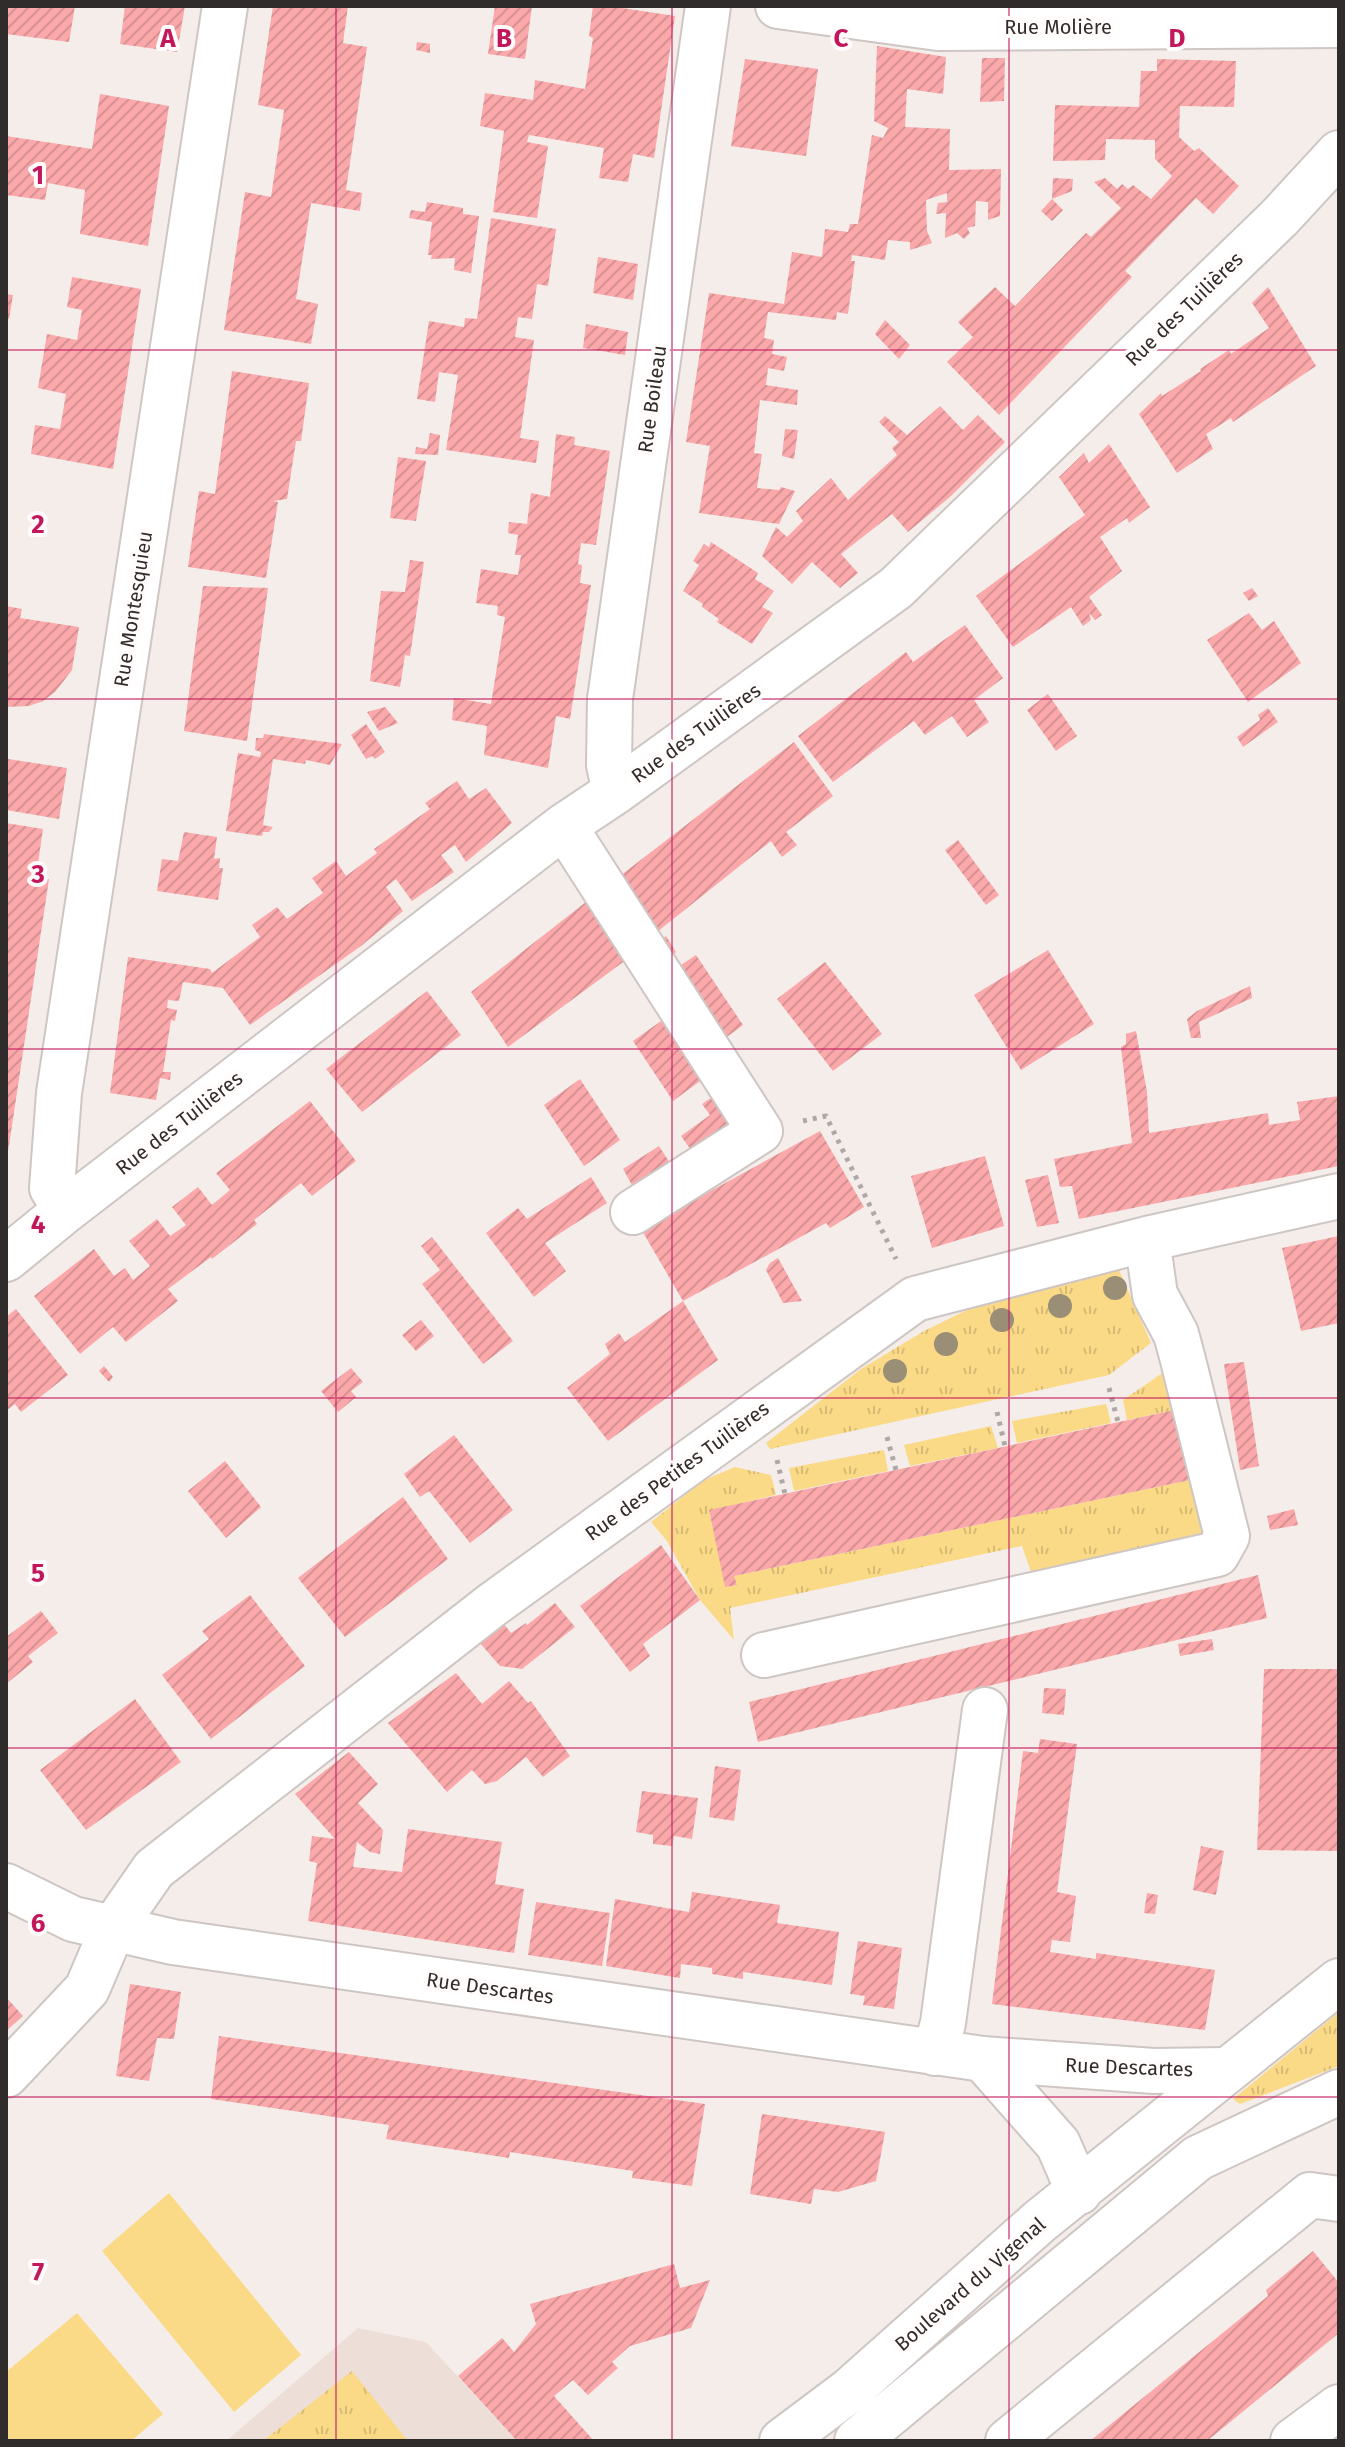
<svg xmlns="http://www.w3.org/2000/svg" width="1345" height="2447" viewBox="0 0 1345 2447" font-family="'Fira Sans',sans-serif">
  <defs>
    <pattern id="grass-tufts" width="24" height="20" patternUnits="userSpaceOnUse" patternTransform="scale(2)"><rect width="24" height="20" fill="#fada87"/><path d="M3 7l-1-3M5 7V3M7 7l1-3M15 17l-1-3M17 17v-4M19 17l1-3" fill="none" stroke="#d7bb75"/></pattern>
    <pattern id="building-hatch" width="6" height="6" patternUnits="userSpaceOnUse" patternTransform="scale(2)"><rect width="6" height="6" fill="#fba8ab"/><path d="M-1 1l2-2M0 6l6-6M5 7l2-2" fill="none" stroke="#d79193"/></pattern>
  </defs>
  <rect width="100%" height="100%" fill="#f5edea"/>
  <path fill="#eeded8" d="M 358,2328 L 426,2342 L 517,2441 L 226,2441 Z"/>
  <path fill="url(#grass-tufts)" d="M 1119,1270 L 1151,1343 L 1109,1375 L 770,1449 L 766,1443 L 861,1369 L 924,1331 L 975,1306 Z
    M 1164,1372 L 1175,1410 L 1127,1420 L 1123,1400 Z
    M 1106,1404 L 1111,1423 L 1017,1443 L 1012,1421 Z
    M 991,1426 L 998,1448 L 910,1466 L 904,1445 Z
    M 884,1450 L 888,1471 L 794,1491 L 789,1468 Z
    M 735,1467 L 771,1475 L 776,1495 L 709,1511 L 726,1587 L 737,1585 L 734,1576 L 1190,1480 L 1202,1533 L 1031,1572 L 1022,1546 L 730,1608 L 734,1640 L 700,1600 L 667,1541 L 651,1522 L 704,1480 Z
    M 1339,2012 L 1339,2066 L 1240,2104 L 1233,2099 Z
    M 352,2371 L 408,2441 L 263,2441 Z"/>
  <path fill="#fada87" d="M 169,2193 L 301,2355 L 234,2412 L 102,2251 Z
    M 77,2313 L 163,2414 L 131,2441 L 6,2441 L 6,2372 Z"/>
  <path fill="url(#building-hatch)" d="M 6,6 L 75,6 L 69,42 L 6,34 Z
    M 125,6 L 185,6 L 177,52 L 120,44 Z
    M 273,6 L 348,6 L 343,43 L 367,47 L 346,190 L 362,193 L 360,211 L 311,203 L 296,299 L 318,304 L 311,344 L 224,330 L 245,192 L 271,197 L 284,110 L 258,105 Z
    M 495,6 L 532,6 L 525,59 L 488,54 Z
    M 593,6 L 609,6 L 675,16 L 654,158 L 633,154 L 628,182 L 599,178 L 604,148 L 529,135 L 527,142 L 548,146 L 537,218 L 493,212 L 504,131 L 480,126 L 485,93 L 533,100 L 535,80 L 585,89 L 593,38 L 589,36 Z
    M 417,42 L 430,44 L 430,53 L 416,50 Z
    M 877,46 L 946,57 L 943,94 L 907,89 L 905,127 L 950,129 L 949,170 L 1001,169 L 1000,216 L 988,220 L 988,202 L 976,201 L 975,226 L 967,228 L 970,233 L 964,239 L 957,233 L 945,238 L 946,213 L 936,214 L 938,203 L 947,202 L 947,193 L 926,200 L 927,231 L 932,243 L 910,250 L 910,242 L 888,240 L 885,260 L 852,255 L 851,261 L 855,261 L 848,314 L 837,312 L 836,320 L 768,312 L 764,338 L 774,340 L 772,354 L 787,357 L 784,371 L 768,368 L 766,385 L 798,390 L 797,405 L 760,400 L 754,453 L 762,454 L 757,488 L 779,490 L 781,487 L 795,491 L 779,524 L 699,513 L 710,446 L 686,442 L 709,293 L 784,304 L 792,252 L 822,257 L 825,229 L 848,232 L 850,224 L 858,224 L 872,135 L 883,138 L 888,128 L 874,121 Z
    M 982,58 L 1005,58 L 1004,101 L 980,102 Z
    M 745,59 L 818,69 L 806,156 L 731,146 Z
    M 1157,59 L 1236,61 L 1234,107 L 1180,106 L 1179,137 L 1194,151 L 1199,148 L 1239,186 L 1213,214 L 1196,198 L 1125,271 L 1132,277 L 999,415 L 947,362 L 973,337 L 958,322 L 995,287 L 1015,306 L 1086,233 L 1091,237 L 1121,208 L 1094,182 L 1105,178 L 1117,189 L 1122,184 L 1128,189 L 1133,185 L 1151,199 L 1172,176 L 1155,159 L 1155,140 L 1106,139 L 1105,160 L 1053,161 L 1055,105 L 1139,107 L 1141,71 L 1157,71 Z
    M 100,94 L 169,106 L 148,246 L 80,234 L 85,190 L 48,183 L 45,200 L 6,195 L 6,136 L 92,149 Z
    M 1053,178 L 1073,179 L 1072,191 L 1052,199 L 1063,210 L 1052,221 L 1041,211 L 1052,199 Z
    M 427,202 L 463,208 L 463,214 L 479,216 L 471,273 L 454,270 L 455,258 L 431,259 L 432,255 L 428,255 L 432,222 L 409,218 L 411,210 L 425,212 Z
    M 491,218 L 556,229 L 548,286 L 537,284 L 532,319 L 518,317 L 515,337 L 534,340 L 520,438 L 539,441 L 536,463 L 446,450 L 458,375 L 439,372 L 435,402 L 417,399 L 429,321 L 464,327 L 465,318 L 477,319 Z
    M 598,257 L 638,264 L 633,300 L 593,293 Z
    M 72,277 L 141,289 L 113,469 L 31,454 L 35,425 L 60,429 L 66,394 L 38,388 L 47,334 L 77,340 L 82,310 L 67,307 Z
    M 1268,287 L 1316,366 L 1233,422 L 1231,418 L 1206,434 L 1213,449 L 1177,473 L 1139,414 L 1161,393 L 1162,396 L 1201,371 L 1200,369 L 1229,350 L 1231,354 L 1269,328 L 1252,303 Z
    M 6,294 L 13,295 L 9,319 L 6,319 Z
    M 885,320 L 910,345 L 899,359 L 875,334 Z
    M 586,324 L 628,332 L 625,355 L 583,348 Z
    M 232,371 L 309,383 L 301,441 L 296,441 L 287,499 L 273,501 L 278,502 L 266,578 L 188,567 L 199,491 L 215,494 Z
    M 940,406 L 963,430 L 978,415 L 1005,442 L 951,496 L 908,532 L 892,514 L 841,554 L 858,573 L 840,588 L 812,562 L 792,584 L 762,556 L 776,527 L 787,537 L 803,521 L 796,511 L 831,478 L 848,500 L 897,455 L 892,448 L 899,442 L 879,422 L 885,416 L 907,435 Z
    M 785,429 L 798,430 L 794,459 L 782,456 Z
    M 430,433 L 440,435 L 438,455 L 415,454 L 416,447 L 427,449 Z
    M 556,434 L 575,437 L 574,445 L 610,451 L 596,545 L 581,543 L 578,564 L 582,565 L 580,583 L 591,585 L 570,719 L 556,716 L 548,768 L 484,755 L 487,726 L 452,720 L 454,698 L 491,704 L 505,617 L 497,615 L 498,606 L 476,603 L 481,569 L 518,575 L 521,555 L 515,555 L 518,535 L 508,533 L 509,522 L 527,524 L 531,493 L 550,497 Z
    M 1109,444 L 1150,507 L 1129,523 L 1127,518 L 1100,537 L 1122,571 L 1089,597 L 1102,615 L 1095,620 L 1089,613 L 1091,620 L 1083,626 L 1071,607 L 1013,647 L 976,596 L 1085,515 L 1059,477 L 1084,453 L 1089,463 Z
    M 398,457 L 426,461 L 416,521 L 390,518 Z
    M 711,542 L 758,573 L 755,579 L 774,591 L 762,607 L 773,613 L 752,644 L 717,622 L 719,619 L 702,607 L 703,604 L 683,591 L 699,565 L 693,561 L 704,544 L 709,547 Z
    M 410,560 L 424,562 L 410,656 L 405,655 L 400,687 L 370,681 L 381,591 L 405,592 Z
    M 203,586 L 268,588 L 247,741 L 184,731 Z
    M 1252,588 L 1258,596 L 1249,601 L 1243,593 Z
    M 6,606 L 22,609 L 20,618 L 79,627 L 72,670 L 55,692 L 43,701 L 29,706 L 6,707 Z
    M 1249,613 L 1262,630 L 1274,621 L 1301,663 L 1248,702 L 1207,640 Z
    M 965,625 L 1003,678 L 974,700 L 989,722 L 967,737 L 952,716 L 925,735 L 914,721 L 833,782 L 798,736 L 906,652 L 913,662 Z
    M 1048,694 L 1077,736 L 1056,751 L 1027,710 Z
    M 385,707 L 398,723 L 379,731 L 367,712 Z
    M 1268,708 L 1278,722 L 1243,747 L 1237,737 L 1260,720 L 1258,715 Z
    M 366,724 L 385,752 L 375,759 L 372,756 L 366,759 L 351,735 Z
    M 264,734 L 342,744 L 330,765 L 306,760 L 305,764 L 273,759 L 263,825 L 273,827 L 269,832 L 263,832 L 262,836 L 226,831 L 238,753 L 260,757 L 261,752 L 255,750 L 256,738 L 263,738 Z
    M 794,742 L 833,796 L 786,832 L 797,845 L 782,857 L 771,841 L 657,932 L 616,879 Z
    M 8,759 L 67,768 L 59,819 L 6,810 Z
    M 457,781 L 469,799 L 486,788 L 512,823 L 466,862 L 455,845 L 441,855 L 454,872 L 412,901 L 396,879 L 386,887 L 403,911 L 361,946 L 250,1025 L 223,988 L 183,982 L 179,1001 L 168,1000 L 167,1008 L 177,1010 L 175,1021 L 171,1020 L 163,1072 L 171,1072 L 170,1080 L 160,1078 L 156,1100 L 110,1093 L 128,957 L 210,969 L 212,973 L 260,937 L 252,925 L 277,907 L 287,919 L 323,893 L 312,878 L 336,861 L 346,876 L 377,853 L 374,849 L 430,809 L 425,803 Z
    M 6,823 L 43,829 L 36,877 L 49,879 L 8,1152 Z
    M 184,832 L 217,837 L 214,859 L 220,858 L 219,868 L 223,868 L 218,900 L 157,891 L 162,859 L 178,861 Z
    M 958,840 L 999,895 L 986,905 L 945,850 Z
    M 591,898 L 630,957 L 508,1047 L 471,992 Z
    M 666,936 L 676,952 L 674,954 L 681,965 L 696,955 L 743,1025 L 720,1042 L 657,943 Z
    M 1048,950 L 1094,1024 L 1021,1070 L 974,995 Z
    M 825,962 L 882,1034 L 833,1071 L 777,999 Z
    M 1250,986 L 1252,998 L 1199,1022 L 1201,1038 L 1191,1038 L 1187,1019 L 1197,1011 Z
    M 427,991 L 461,1035 L 362,1112 L 326,1069 Z
    M 668,1016 L 707,1076 L 673,1101 L 633,1041 Z
    M 1136,1031 L 1147,1092 L 1149,1133 L 1268,1113 L 1269,1125 L 1300,1120 L 1297,1102 L 1339,1096 L 1339,1166 L 1079,1219 L 1072,1186 L 1060,1187 L 1054,1159 L 1132,1143 L 1121,1047 L 1126,1044 L 1126,1034 Z
    M 580,1079 L 620,1140 L 584,1166 L 544,1105 Z
    M 718,1093 L 733,1113 L 729,1125 L 691,1150 L 681,1136 L 710,1115 L 702,1104 Z
    M 310,1101 L 356,1161 L 312,1196 L 301,1183 L 254,1220 L 257,1224 L 212,1259 L 211,1257 L 168,1289 L 178,1301 L 126,1342 L 113,1327 L 80,1354 L 34,1296 L 94,1249 L 114,1276 L 125,1268 L 133,1280 L 150,1266 L 129,1241 L 157,1219 L 170,1236 L 186,1225 L 172,1207 L 198,1187 L 212,1205 L 230,1190 L 216,1173 Z
    M 820,1131 L 864,1207 L 830,1228 L 826,1223 L 683,1301 L 641,1229 Z
    M 659,1146 L 670,1163 L 633,1187 L 623,1169 Z
    M 985,1156 L 1004,1226 L 932,1248 L 911,1176 Z
    M 1048,1175 L 1059,1223 L 1037,1227 L 1025,1180 Z
    M 591,1177 L 607,1203 L 545,1243 L 566,1271 L 534,1297 L 486,1233 L 518,1208 L 527,1219 Z
    M 1339,1236 L 1339,1323 L 1301,1331 L 1282,1248 Z
    M 432,1237 L 513,1341 L 483,1364 L 422,1284 L 440,1270 L 421,1246 Z
    M 778,1258 L 802,1301 L 783,1303 L 766,1270 L 770,1263 Z
    M 683,1301 L 718,1360 L 608,1441 L 567,1388 L 610,1354 L 605,1344 L 619,1333 L 625,1342 Z
    M 16,1309 L 68,1375 L 21,1412 L 15,1404 L 6,1411 L 6,1317 Z
    M 421,1320 L 434,1336 L 416,1351 L 402,1335 Z
    M 1244,1362 L 1259,1466 L 1240,1470 L 1224,1364 Z
    M 104,1366 L 113,1377 L 109,1382 L 99,1371 Z
    M 351,1368 L 363,1382 L 351,1391 L 356,1397 L 338,1412 L 321,1391 Z
    M 1175,1410 L 1190,1480 L 734,1576 L 737,1585 L 725,1587 L 709,1510 Z
    M 454,1435 L 513,1510 L 470,1543 L 429,1491 L 420,1497 L 404,1474 Z
    M 225,1461 L 261,1507 L 226,1538 L 188,1491 Z
    M 403,1497 L 448,1559 L 345,1637 L 298,1578 Z
    M 1294,1509 L 1298,1525 L 1270,1530 L 1267,1516 Z
    M 661,1545 L 700,1600 L 643,1644 L 650,1656 L 630,1672 L 580,1606 Z
    M 1258,1575 L 1267,1618 L 758,1742 L 749,1702 Z
    M 250,1595 L 305,1666 L 211,1739 L 162,1675 L 209,1639 L 202,1631 Z
    M 555,1603 L 575,1627 L 522,1669 L 500,1666 L 479,1642 L 503,1623 L 511,1633 L 526,1623 L 527,1625 Z
    M 41,1611 L 58,1633 L 28,1656 L 33,1662 L 6,1684 L 6,1637 Z
    M 1212,1639 L 1214,1650 L 1180,1656 L 1178,1644 Z
    M 1264,1669 L 1339,1669 L 1339,1851 L 1257,1850 Z
    M 456,1673 L 482,1704 L 509,1681 L 528,1703 L 531,1701 L 570,1756 L 543,1777 L 526,1757 L 497,1781 L 485,1784 L 472,1770 L 447,1792 L 388,1723 Z
    M 1044,1688 L 1066,1689 L 1064,1715 L 1042,1713 Z
    M 135,1699 L 181,1762 L 86,1830 L 40,1770 Z
    M 1040,1739 L 1077,1744 L 1057,1892 L 1076,1896 L 1070,1942 L 1052,1940 L 1050,1952 L 1096,1959 L 1096,1953 L 1215,1970 L 1205,2030 L 992,2004 L 1023,1751 L 1038,1753 Z
    M 349,1752 L 378,1784 L 358,1803 L 383,1830 L 380,1854 L 370,1852 L 357,1842 L 353,1867 L 402,1872 L 408,1829 L 502,1842 L 495,1884 L 524,1889 L 514,1953 L 308,1921 L 317,1863 L 309,1861 L 312,1836 L 335,1839 L 295,1794 Z
    M 715,1766 L 741,1770 L 734,1821 L 709,1817 Z
    M 642,1791 L 698,1798 L 692,1839 L 674,1836 L 672,1846 L 653,1844 L 653,1835 L 636,1832 Z
    M 1201,1846 L 1224,1851 L 1216,1895 L 1193,1890 Z
    M 692,1892 L 780,1905 L 777,1923 L 839,1932 L 832,1985 L 743,1972 L 743,1979 L 712,1974 L 712,1968 L 681,1964 L 680,1978 L 606,1966 L 615,1899 L 689,1912 Z
    M 1147,1893 L 1158,1895 L 1155,1914 L 1144,1913 Z
    M 536,1902 L 610,1913 L 602,1966 L 528,1955 Z
    M 858,1941 L 902,1948 L 894,2009 L 863,2005 L 865,1996 L 850,1994 Z
    M 130,1984 L 181,1992 L 174,2039 L 157,2038 L 149,2081 L 116,2076 Z
    M 6,1997 L 23,2016 L 6,2031 Z
    M 219,2036 L 705,2104 L 692,2186 L 632,2178 L 633,2171 L 510,2152 L 509,2158 L 386,2139 L 389,2125 L 211,2099 Z
    M 762,2114 L 885,2132 L 876,2181 L 838,2192 L 814,2189 L 811,2204 L 750,2194 Z
    M 1313,2251 L 1339,2283 L 1339,2333 L 1207,2441 L 1090,2441 L 1268,2296 L 1266,2290 Z
    M 674,2264 L 680,2288 L 710,2280 L 691,2328 L 630,2346 L 612,2362 L 618,2368 L 588,2395 L 573,2380 L 554,2396 L 594,2441 L 517,2441 L 458,2376 L 502,2338 L 514,2352 L 536,2324 L 530,2304 Z"/>
  <g fill="none" stroke-linecap="round" stroke-linejoin="round">
    <g stroke="#cec6c3" stroke-width="48">
      <path id="minor" d="M 778,6 L 938,28 L 1339,25
        M 615,792 L 609,765 L 610,699 L 708,6
        M 564,826 L 760,1131 L 633,1212
        M 66,1210 L 52,1188 L 59,1093 L 225,6
        M 6,1259 L 66,1210 L 564,826 L 615,792 L 896,588 L 1279,218 L 1339,153
        M 764,1655 L 1217,1554 L 1227,1536 L 1182,1356 L 1176,1334 L 1155,1295 L 1147,1239
        M 6,1886 L 73,1919 L 173,1942 L 983,2059 L 1154,2071 L 1226,2070
        M 935,2053 L 943,2023 L 985,1710
        M 983,2059 L 1058,2144 L 1079,2192
        M 6,2075 L 87,1989 L 113,1928 L 154,1869 L 492,1605 L 915,1299 L 1147,1239 L 1339,1196
        M 1008,2441 L 1310,2195 L 1339,2199
        M 1293,2441 L 1339,2407"/>
    </g>
    <g stroke="#cec6c3" stroke-width="48">
      <path id="major" d="M 782,2441 L 850,2390 L 1040,2221 L 1339,1981
        M 857,2441 L 1198,2158 L 1339,2092"/>
    </g>
    <path stroke="#aea8a6" stroke-width="5" stroke-dasharray="4 6" stroke-linecap="butt" d="M 803,1121 L 826,1116 L 896,1259
      M 1109,1388 L 1118,1422
      M 997,1412 L 1005,1446
      M 887,1437 L 896,1470
      M 777,1460 L 785,1494"/>
    <use href="#minor" stroke="#fff" stroke-width="44"/>
    <use href="#major" stroke="#fff" stroke-width="44"/>
  </g>
  <g fill="#9a8e76">
    <circle cx="1115" cy="1288" r="12"/>
    <circle cx="1060" cy="1306" r="12"/>
    <circle cx="1002" cy="1320" r="12"/>
    <circle cx="946" cy="1344" r="12"/>
    <circle cx="895" cy="1371" r="12"/>
  </g>
  <path fill="none" stroke="#c2185b" stroke-width="2" stroke-opacity="0.55" d="M 336,6 L 336,2441M 672,6 L 672,2441M 1009,6 L 1009,2441M 6,350 L 1339,350M 6,699 L 1339,699M 6,1049 L 1339,1049M 6,1398 L 1339,1398M 6,1748 L 1339,1748M 6,2097 L 1339,2097"/>
  <g text-anchor="middle" stroke-width="8" stroke-linejoin="round" paint-order="stroke">
    <g font-size="20" fill="#2f2c2b" stroke="#fffcfb">
      <text x="1058" y="34">Rue Molière</text>
      <text transform="translate(1184 309) rotate(-44)" y="7">Rue des Tuilières</text>
      <text transform="translate(652 399) rotate(-82)" y="7">Rue Boileau</text>
      <text transform="translate(133 609) rotate(-81)" y="7">Rue Montesquieu</text>
      <text transform="translate(696 733) rotate(-36)" y="7">Rue des Tuilières</text>
      <text transform="translate(179 1123) rotate(-38)" y="7">Rue des Tuilières</text>
      <text transform="translate(677 1471) rotate(-36)" y="7">Rue des Petites Tuilières</text>
      <text transform="translate(490 1988) rotate(8)" y="7">Rue Descartes</text>
      <text transform="translate(1129 2067) rotate(2)" y="7">Rue Descartes</text>
      <text transform="translate(970 2284) rotate(-41)" y="7">Boulevard du Vigenal</text>
    </g>
  </g>
  <g font-size="26" text-anchor="middle" font-weight="bold" fill="#c2185b" stroke="#fffcfb" stroke-width="8" stroke-linejoin="round" paint-order="stroke">
    <text x="168" y="47">A</text>
    <text x="504" y="47">B</text>
    <text x="841" y="47">C</text>
    <text x="1177" y="47">D</text>
    <text x="38" y="184">1</text>
    <text x="38" y="533">2</text>
    <text x="38" y="883">3</text>
    <text x="38" y="1233">4</text>
    <text x="38" y="1582">5</text>
    <text x="38" y="1932">6</text>
    <text x="38" y="2281">7</text>
  </g>
  <rect width="1345" height="2447" fill="none" stroke="#2f2c2b" stroke-width="16"/>
</svg>
